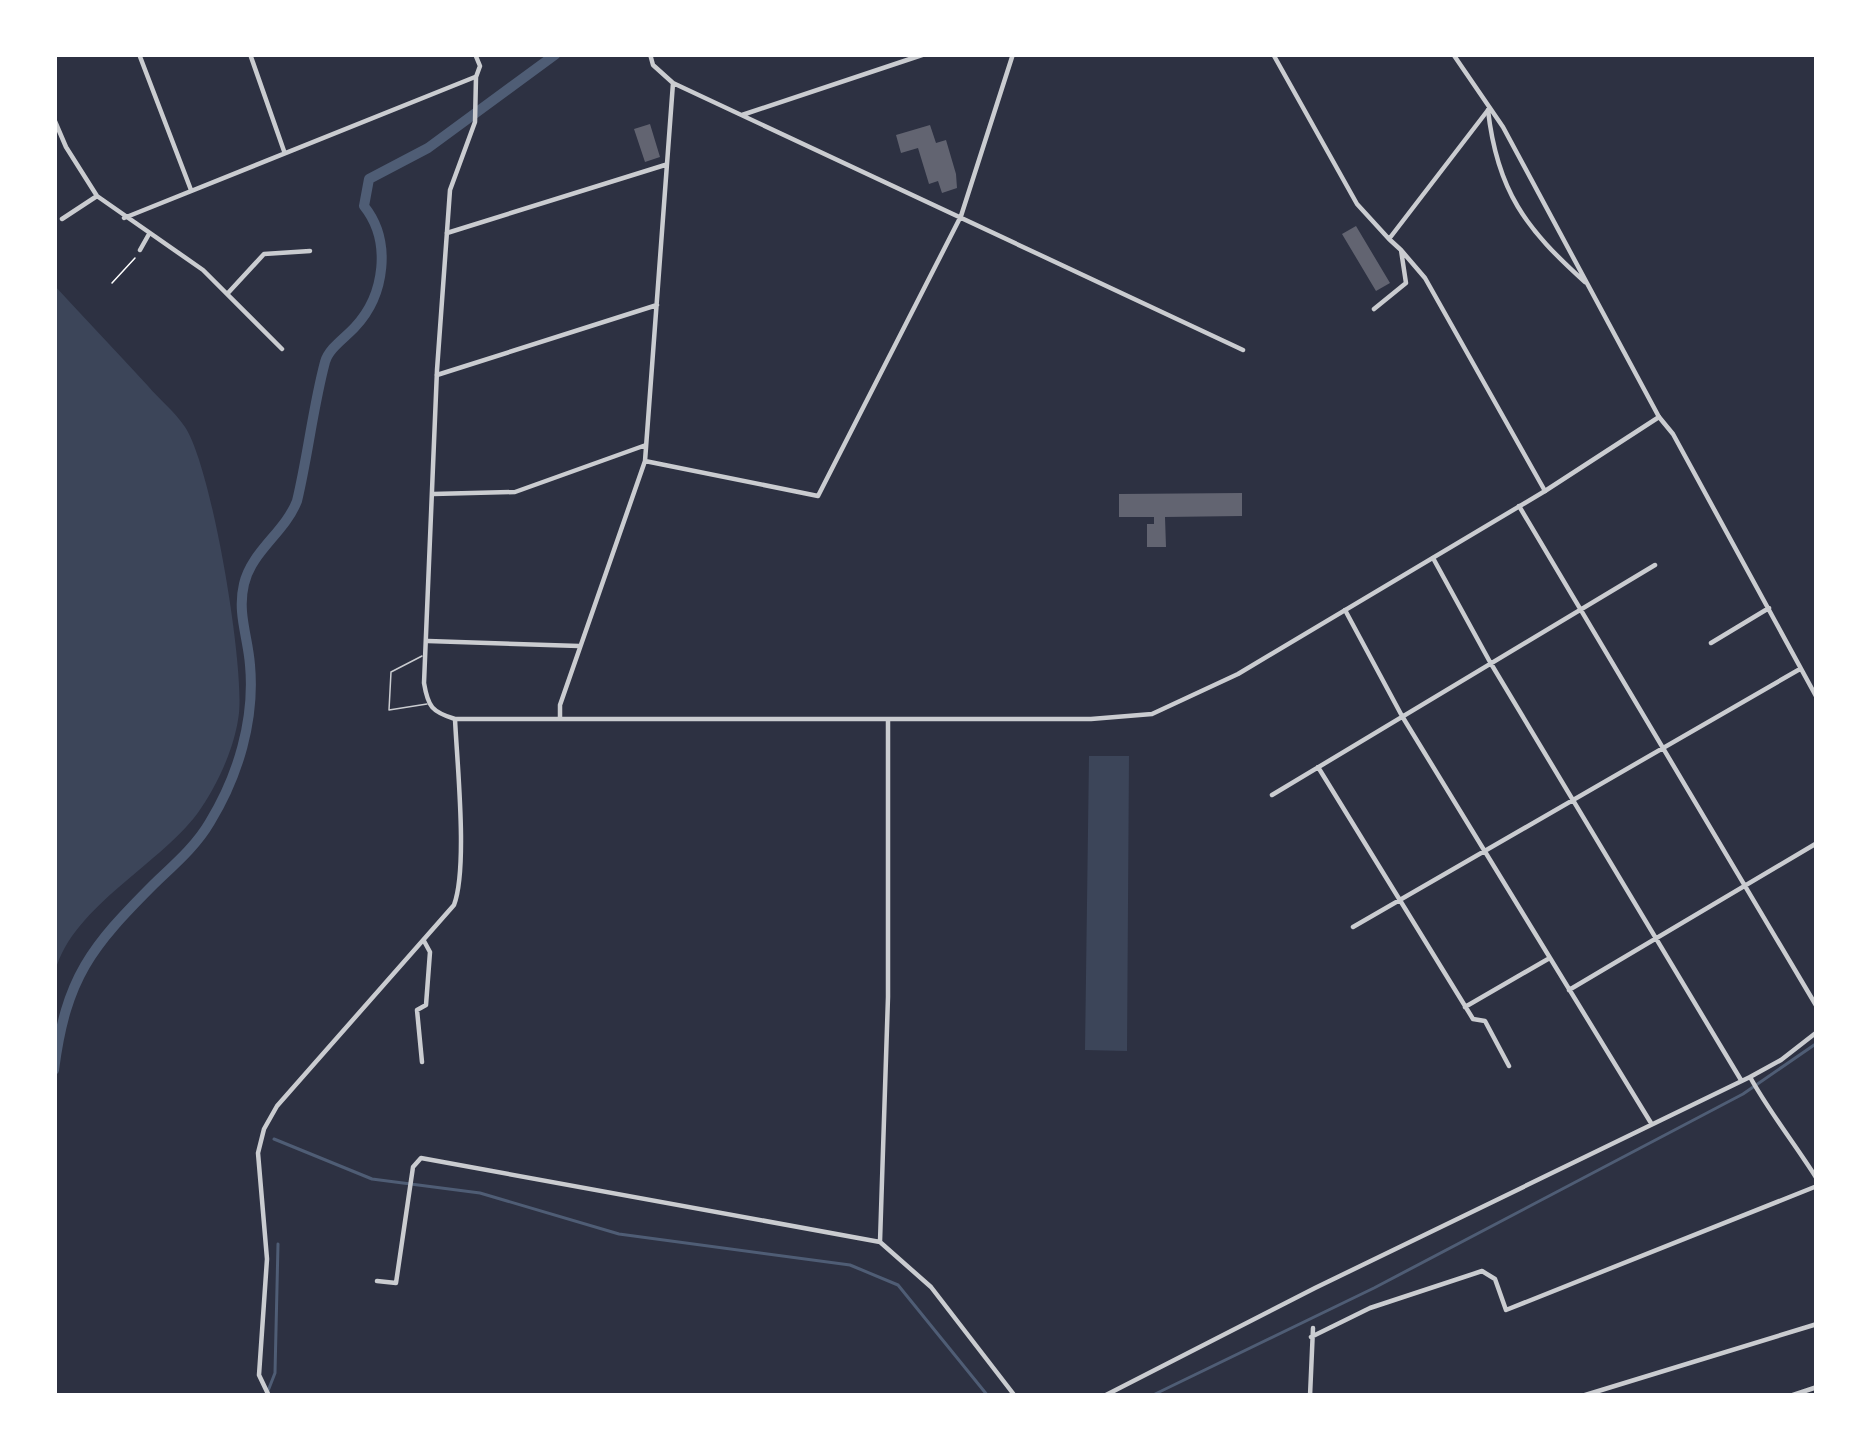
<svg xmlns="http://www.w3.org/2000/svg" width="1871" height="1450" viewBox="0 0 1871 1450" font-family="Rubik,sans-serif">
  <rect width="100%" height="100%" fill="#2d3142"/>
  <path fill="#3c4559" d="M 54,285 C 85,319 117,352 148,386 C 159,399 175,412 185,427 C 212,468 244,662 239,713 C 235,748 217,786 197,814 C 157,867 67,910 54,977 Z
    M 1089,756 L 1129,756 L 1127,1051 L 1085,1050 Z"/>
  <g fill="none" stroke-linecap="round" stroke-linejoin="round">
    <path stroke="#4f5d75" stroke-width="3" d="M 274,1139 L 372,1179 L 480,1193 L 619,1234 L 850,1265 L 898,1285 L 988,1396
      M 266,1396 L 275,1373 L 278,1244
      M 1151,1396 L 1374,1288 L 1743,1094 L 1817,1043"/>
    <path stroke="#4f5d75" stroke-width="10" d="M 54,1070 C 66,977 91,947 155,883 C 175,864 196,846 210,822 C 238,776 255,720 250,665 C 248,637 237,613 244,584 C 251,552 285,532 297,501 C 308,455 313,407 325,362 C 329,348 345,338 355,327 C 385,295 392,241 364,206 L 369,179 L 428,148 L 556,54"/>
  </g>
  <path fill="#626471" d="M 650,124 L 660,157 L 645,162 L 634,129 Z
    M 930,125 L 936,143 L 946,140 L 956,174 L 957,188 L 942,193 L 938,181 L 929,184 L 918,148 L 901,153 L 896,135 Z
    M 1356,226 L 1390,283 L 1376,291 L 1342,234 Z
    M 1242,493 L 1242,516 L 1165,517 L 1166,547 L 1147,547 L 1147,524 L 1154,524 L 1154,517 L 1119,517 L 1119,494 Z"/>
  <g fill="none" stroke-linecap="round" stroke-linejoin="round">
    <path stroke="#fff" stroke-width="1.5" d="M 112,283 L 135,258"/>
    <path stroke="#caccd0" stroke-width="1.5" d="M 422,656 L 391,672 L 389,710 L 427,704"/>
    <path stroke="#caccd0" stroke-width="4.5" d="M 139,54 L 191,190
      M 250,54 L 284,151
      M 650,54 L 653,65 L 673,83 L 1243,350
      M 1273,54 L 1357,204 L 1389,239
      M 742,115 L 925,54
      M 54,119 L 66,147 L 97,196 L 203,270 L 282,349
      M 124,218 L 475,77
      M 62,219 L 97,196
      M 447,233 L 665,165
      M 140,250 L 149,234
      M 1401,250 L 1425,278 L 1545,491
      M 228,293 L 264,254 L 310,251
      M 1374,309 L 1406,283 L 1401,250 L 1389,239 L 1488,110
      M 437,375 L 657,305
      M 1659,417 L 1673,434 L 1817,698
      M 645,461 L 818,496 L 961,216 L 1013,54
      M 433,494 L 515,492 L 646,445
      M 1519,506 L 1817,1007
      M 1433,558 L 1490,662 L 1741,1080
      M 1345,610 L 1402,716 L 1651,1123
      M 428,641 L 579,646
      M 1711,643 L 1769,608
      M 560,718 L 560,705 L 645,461 L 673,83
      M 1318,767 L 1473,1019 L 1485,1021 L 1509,1066
      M 1272,795 L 1655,565
      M 1353,927 L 1800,669
      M 1569,990 L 1817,843
      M 1465,1007 L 1548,959
      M 422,1062 L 417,1010 L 426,1005 L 430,952 L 424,941
      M 1750,1077 C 1770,1113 1795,1144 1817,1179
      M 880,1242 L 888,997 L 888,720
      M 377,1281 L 396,1283 L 413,1167 L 421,1158 L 880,1242 L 931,1287 L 1015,1396
      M 1311,1337 L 1370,1308 L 1482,1271 L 1495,1279 L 1506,1310 L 1817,1186
      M 1104,1396 L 1315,1288 L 1750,1077 L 1781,1060 L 1817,1032
      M 1310,1396 L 1313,1328
      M 1582,1396 L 1817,1324
      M 1790,1396 L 1817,1387"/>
    <path stroke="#caccd0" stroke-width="4.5" d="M 475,54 L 480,66 L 476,77 L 475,122 L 450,190 L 437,370 L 424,683 C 428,707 432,712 455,719 L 1091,719 L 1152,714 L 1238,674 L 1545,491 L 1659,417 L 1503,127 L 1453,54
      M 1488,110 C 1497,191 1526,229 1585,282
      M 269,1396 L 259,1375 L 267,1259 L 258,1153 L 264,1129 L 277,1106 L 454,905 C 468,868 457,763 455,719"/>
  </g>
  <rect width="1871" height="1450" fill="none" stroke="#ffffff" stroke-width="114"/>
</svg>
